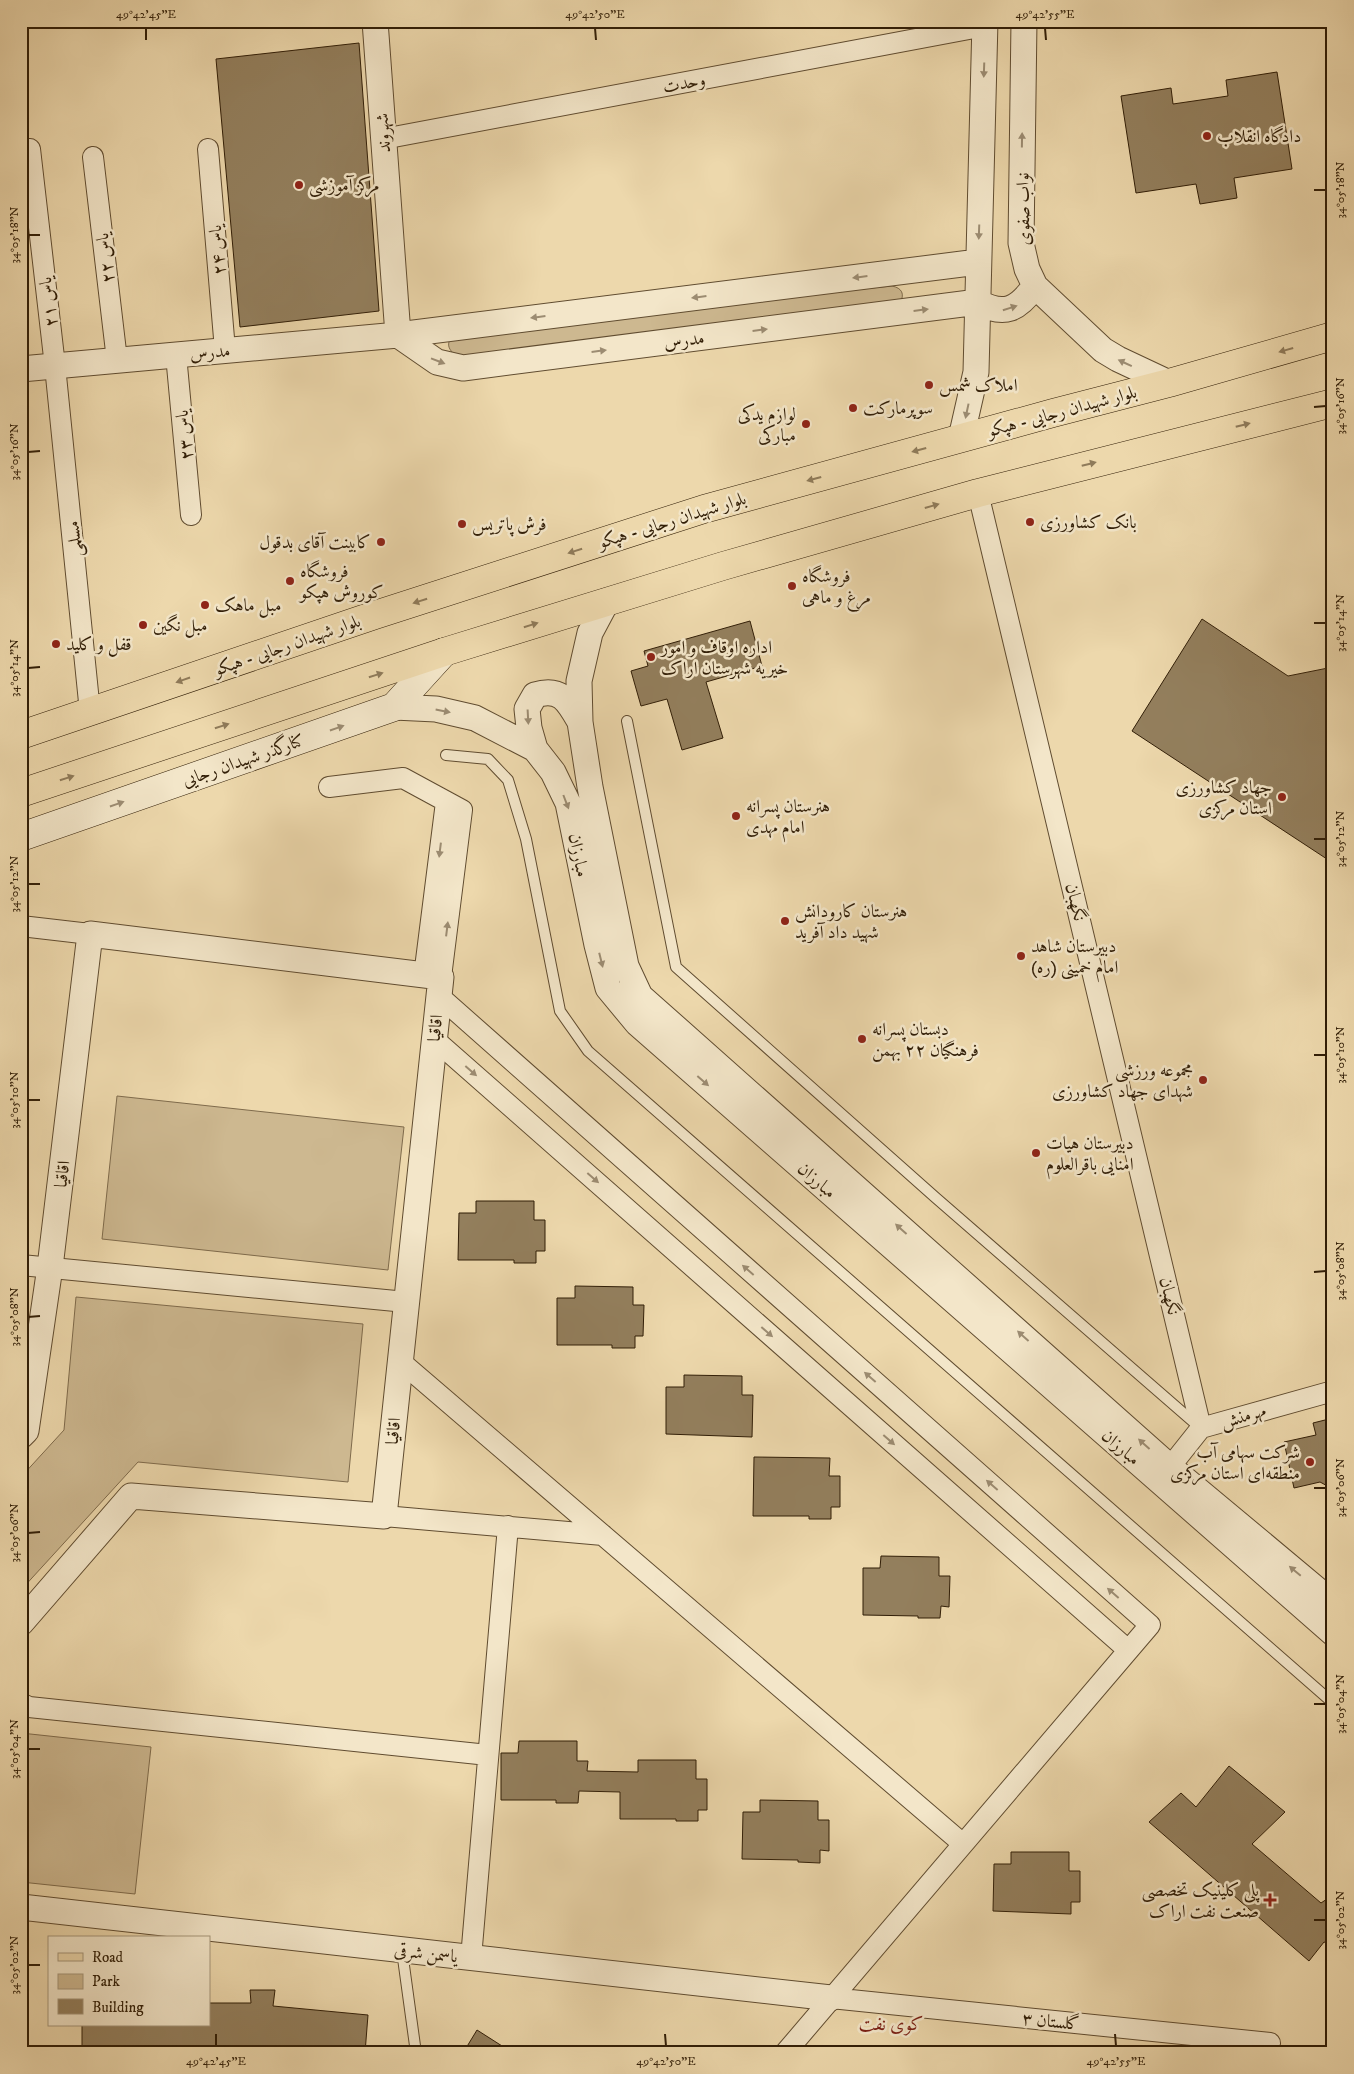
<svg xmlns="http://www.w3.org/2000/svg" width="1354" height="2074" viewBox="0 0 1354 2074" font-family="'IM FELL DW Pica',Amiri,serif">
  <rect width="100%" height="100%" fill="#edd8ac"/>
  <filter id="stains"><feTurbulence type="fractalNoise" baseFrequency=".004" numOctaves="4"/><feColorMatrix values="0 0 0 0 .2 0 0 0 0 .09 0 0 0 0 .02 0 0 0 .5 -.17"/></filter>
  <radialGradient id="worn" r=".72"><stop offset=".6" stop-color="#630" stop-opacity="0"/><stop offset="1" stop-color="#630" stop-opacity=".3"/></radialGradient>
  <path fill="#cdb890" stroke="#7f6b4c" d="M 892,286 C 902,288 905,294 900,303 L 465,360 C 444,351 443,340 463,328 Z
    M 117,1096 L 404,1127 L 388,1270 L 102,1239 Z
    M 76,1297 L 363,1324 L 348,1482 L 138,1462 L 21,1590 L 21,1477 L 64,1430 Z
    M 21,1733 L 151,1747 L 135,1894 L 21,1882 Z"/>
  <path fill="#937f5d" stroke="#311e07" d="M 359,43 L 379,311 L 240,327 L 216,59 Z
    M 1277,72 L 1292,169 L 1234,178 L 1237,198 L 1200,204 L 1196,184 L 1136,193 L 1121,96 L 1171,88 L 1173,104 L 1228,96 L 1226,80 Z
    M 1202,619 L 1288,676 L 1333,667 L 1333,863 L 1132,731 Z
    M 750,621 L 762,666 L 706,682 L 723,738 L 682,750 L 667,699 L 641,706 L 631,671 L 648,666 L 644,651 Z
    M 476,1201 L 534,1201 L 534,1220 L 545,1220 L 545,1251 L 536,1251 L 536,1263 L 514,1263 L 514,1260 L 458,1260 L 459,1213 L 476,1213 Z
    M 575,1286 L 633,1287 L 633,1305 L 644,1305 L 643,1336 L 635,1336 L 635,1348 L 612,1348 L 612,1345 L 557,1345 L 557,1298 L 575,1298 Z
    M 684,1375 L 742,1376 L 742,1395 L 753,1395 L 752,1437 L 666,1434 L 666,1387 L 684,1387 Z
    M 1333,1418 L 1333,1489 L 1320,1482 L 1294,1488 L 1284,1442 L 1316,1435 L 1313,1423 Z
    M 754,1457 L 830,1458 L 829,1476 L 840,1476 L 840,1507 L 831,1507 L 831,1519 L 809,1519 L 809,1516 L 753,1516 Z
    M 881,1556 L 939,1557 L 939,1576 L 950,1576 L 949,1607 L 941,1606 L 940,1618 L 918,1618 L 918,1616 L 863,1615 L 863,1568 L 880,1568 Z
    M 519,1741 L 577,1741 L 577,1761 L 588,1761 L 587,1771 L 638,1772 L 638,1760 L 696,1760 L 696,1779 L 707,1779 L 707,1810 L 698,1810 L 698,1821 L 676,1821 L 676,1819 L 620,1819 L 620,1792 L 579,1791 L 578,1803 L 556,1803 L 556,1800 L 501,1800 L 501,1753 L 518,1753 Z
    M 1229,1766 L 1285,1812 L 1252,1844 L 1321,1903 L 1333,1895 L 1333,1945 L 1324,1942 L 1309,1961 L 1149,1822 L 1181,1793 L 1196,1807 Z
    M 760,1800 L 818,1801 L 818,1820 L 829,1820 L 829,1851 L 820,1850 L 820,1863 L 798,1862 L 798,1860 L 742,1859 L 743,1812 L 760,1812 Z
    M 1011,1852 L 1069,1852 L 1069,1871 L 1080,1871 L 1080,1902 L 1071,1902 L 1071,1914 L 993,1911 L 994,1864 L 1011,1864 Z
    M 250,1990 L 275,1990 L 273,2006 L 368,2015 L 365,2053 L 82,2053 L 82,2025 L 209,2025 L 209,2003 L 251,2003 Z
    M 477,2030 L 513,2053 L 463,2053 Z"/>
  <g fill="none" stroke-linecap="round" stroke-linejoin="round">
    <g stroke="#604c30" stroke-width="12">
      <path id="service" d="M 627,721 L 676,967 L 936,1198 L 1197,1425
        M 446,755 L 488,759 L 508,780 L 526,839 L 560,1011 L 588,1051 L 1333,1703
        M 402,1951 L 416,2053"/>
    </g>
    <g stroke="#604c30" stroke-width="22">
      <path id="minor" d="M 383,139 L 985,26
        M 30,149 L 55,366 L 90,712
        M 208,149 L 225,350
        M 93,157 L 117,360
        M 176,355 L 191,515
        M 978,493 L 1201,1428
        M 329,787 L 403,778 L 462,810 L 441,977
        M 21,926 L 90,934
        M 424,976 L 446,802
        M 439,996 L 1150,1625 L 785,2053
        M 434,1039 L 1128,1650
        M 21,1265 L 406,1302
        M 400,1361 L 963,1844
        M 1170,1467 L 1201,1428 L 1333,1391
        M 384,1516 L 603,1535
        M 21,1703 L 29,1707 L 488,1755
        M 471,1958 L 508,1526
        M 831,1998 L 1270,2043"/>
    </g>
    <g stroke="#604c30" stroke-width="27">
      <path id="tertiary" d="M 375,21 L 398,335
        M 1024,21 L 1021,243 L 1027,269 L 1035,286 L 1103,350 L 1118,359 L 1169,383
        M 398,335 L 437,362 L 463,368 L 978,302 C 1005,317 1018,309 1035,286
        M 21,369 L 398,335 L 978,262
        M 961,438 L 976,372 L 985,21
        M 607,601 L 590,633 L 579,681 L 580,722 L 590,787 L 626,966 L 640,996 L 1170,1467 L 1333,1603
        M 394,707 L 436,709 L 475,718 L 535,749 L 553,772 L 568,803 L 597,945 L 608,988 L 637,1023 L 1333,1633
        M 535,749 L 529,728 L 527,709 L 535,695 C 561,687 568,701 580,722
        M 21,1436 L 26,1431 L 50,1267 L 90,934 L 441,977 L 384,1516 L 131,1496 L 21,1623
        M 21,1907 L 831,1998"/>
    </g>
    <g stroke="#311e07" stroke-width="29">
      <path id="secondary" d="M 21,837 L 394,707 L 444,652"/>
    </g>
    <g stroke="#311e07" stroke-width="29">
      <path id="primary" d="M 21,735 L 375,615 L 704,509 L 1053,413 L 1169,383 L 1333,336
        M 21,793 L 444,652 L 723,566 L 978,493 L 1333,403"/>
    </g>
    <use href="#service" stroke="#f3e6c9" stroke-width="10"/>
    <use href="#minor" stroke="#f3e6c9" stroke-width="20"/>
    <use href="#tertiary" stroke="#f3e6c9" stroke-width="25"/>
    <use href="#secondary" stroke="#f3e6c9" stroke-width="28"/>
    <use href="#primary" stroke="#edd8ac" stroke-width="28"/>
  </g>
  <defs><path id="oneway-solid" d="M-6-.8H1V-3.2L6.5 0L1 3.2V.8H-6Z" transform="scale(1.25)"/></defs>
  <g fill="#9c8c72">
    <use href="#oneway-solid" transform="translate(984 70) rotate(92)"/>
    <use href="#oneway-solid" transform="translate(1022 140) rotate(-89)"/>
    <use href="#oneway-solid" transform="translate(979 232) rotate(92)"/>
    <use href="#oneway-solid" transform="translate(860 277) rotate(173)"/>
    <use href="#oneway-solid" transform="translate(699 297) rotate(173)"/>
    <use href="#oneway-solid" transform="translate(1010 308) rotate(-18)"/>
    <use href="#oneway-solid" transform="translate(921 310) rotate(-7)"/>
    <use href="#oneway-solid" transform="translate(538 317) rotate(173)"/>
    <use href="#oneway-solid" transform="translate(760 330) rotate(-7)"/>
    <use href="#oneway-solid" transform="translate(599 351) rotate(-7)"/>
    <use href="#oneway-solid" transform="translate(438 361) rotate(21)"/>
    <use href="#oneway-solid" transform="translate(1125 363) rotate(-155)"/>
    <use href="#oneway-solid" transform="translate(967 411) rotate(102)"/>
    <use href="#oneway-solid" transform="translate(443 711) rotate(11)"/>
    <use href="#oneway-solid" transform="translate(528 717) rotate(87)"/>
    <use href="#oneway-solid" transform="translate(337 728) rotate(-19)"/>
    <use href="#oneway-solid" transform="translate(566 802) rotate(69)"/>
    <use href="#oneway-solid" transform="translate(117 804) rotate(-19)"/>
    <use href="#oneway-solid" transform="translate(440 850) rotate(97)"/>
    <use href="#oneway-solid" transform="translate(447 929) rotate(-83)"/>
    <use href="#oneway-solid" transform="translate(601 960) rotate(76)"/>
    <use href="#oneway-solid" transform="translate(471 1071) rotate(41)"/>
    <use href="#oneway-solid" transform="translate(703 1081) rotate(41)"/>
    <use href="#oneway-solid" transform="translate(593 1178) rotate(41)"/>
    <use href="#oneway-solid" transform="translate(901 1229) rotate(-138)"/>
    <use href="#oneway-solid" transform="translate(748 1270) rotate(-139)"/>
    <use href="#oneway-solid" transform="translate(767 1332) rotate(41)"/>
    <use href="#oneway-solid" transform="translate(1023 1336) rotate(-138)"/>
    <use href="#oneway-solid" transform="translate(870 1377) rotate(-139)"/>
    <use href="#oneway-solid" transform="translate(889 1440) rotate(41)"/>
    <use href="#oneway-solid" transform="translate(1144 1444) rotate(-138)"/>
    <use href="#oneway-solid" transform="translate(992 1485) rotate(-139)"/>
    <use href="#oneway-solid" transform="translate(1295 1571) rotate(-140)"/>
    <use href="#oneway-solid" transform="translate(1113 1593) rotate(-139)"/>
  </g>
  <g fill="#8f7b5a">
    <use href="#oneway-solid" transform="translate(1286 350) rotate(164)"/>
    <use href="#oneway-solid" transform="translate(1243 425) rotate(-14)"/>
    <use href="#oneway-solid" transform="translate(919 450) rotate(165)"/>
    <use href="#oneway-solid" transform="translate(1089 464) rotate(-14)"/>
    <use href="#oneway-solid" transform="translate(814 479) rotate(165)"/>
    <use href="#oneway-solid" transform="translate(932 506) rotate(-16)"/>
    <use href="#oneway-solid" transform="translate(575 551) rotate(162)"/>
    <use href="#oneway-solid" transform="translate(420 601) rotate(162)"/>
    <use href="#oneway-solid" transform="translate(531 625) rotate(-17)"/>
    <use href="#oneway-solid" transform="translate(376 675) rotate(-18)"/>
    <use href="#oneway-solid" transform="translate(183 680) rotate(161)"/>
    <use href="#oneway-solid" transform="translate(222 726) rotate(-18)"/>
    <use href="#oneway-solid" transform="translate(67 778) rotate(-18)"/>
  </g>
  <path fill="none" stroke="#311e07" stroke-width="2" d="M 146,28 L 146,40M 595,28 L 596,40M 1045,28 L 1046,40M 1314,190 L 1326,190M 28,235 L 40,235M 1314,407 L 1326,406M 28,452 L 40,451M 1314,623 L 1326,623M 28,668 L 40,667M 1314,839 L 1326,839M 28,884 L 40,884M 1314,1055 L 1326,1055M 28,1100 L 40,1100M 1314,1272 L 1326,1271M 28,1317 L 40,1316M 1314,1488 L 1326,1488M 28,1533 L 40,1532M 1314,1704 L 1326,1704M 28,1749 L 40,1749M 1314,1920 L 1326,1920M 28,1965 L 40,1965M 216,2034 L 216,2046M 665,2034 L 666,2046M 1115,2034 L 1116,2046"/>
  <g fill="#8f2418" stroke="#f3e6c9" stroke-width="2">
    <circle cx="1207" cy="136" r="5"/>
    <circle cx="299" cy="185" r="5"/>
    <circle cx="929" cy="385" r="5"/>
    <circle cx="853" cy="408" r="5"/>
    <circle cx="806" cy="424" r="5"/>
    <circle cx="1030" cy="522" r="5"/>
    <circle cx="462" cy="524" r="5"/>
    <circle cx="381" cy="542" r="5"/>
    <circle cx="290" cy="581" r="5"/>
    <circle cx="792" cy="586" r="5"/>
    <circle cx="205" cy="605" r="5"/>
    <circle cx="143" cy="625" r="5"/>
    <circle cx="56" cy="644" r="5"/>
    <circle cx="651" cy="657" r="5"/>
    <circle cx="1282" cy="797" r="5"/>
    <circle cx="736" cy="816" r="5"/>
    <circle cx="785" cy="921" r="5"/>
    <circle cx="1021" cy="956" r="5"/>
    <circle cx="862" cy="1039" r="5"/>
    <circle cx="1203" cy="1080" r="5"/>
    <circle cx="1036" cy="1153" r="5"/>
    <circle cx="1310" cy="1462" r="5"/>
    <path d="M1267.5 1892.5h5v5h5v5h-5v5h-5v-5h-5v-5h5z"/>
  </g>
  <g text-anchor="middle" stroke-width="5" stroke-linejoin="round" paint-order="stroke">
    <g font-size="18" fill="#311e07" stroke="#f3e6c9">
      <text transform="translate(684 83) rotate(-11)" y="6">وحدت</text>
      <text transform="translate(383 133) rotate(-94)" y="6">شهروند</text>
      <text transform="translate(1023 209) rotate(-91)" y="6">نواب صفوی</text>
      <text transform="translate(217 250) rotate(-95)" y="6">یاس ۲۴</text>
      <text transform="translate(105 258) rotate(-97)" y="6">یاس ۲۲</text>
      <text transform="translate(48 302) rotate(-97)" y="6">یاس ۲۱</text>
      <text transform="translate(684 340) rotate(-7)" y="6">مدرس</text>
      <text transform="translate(210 352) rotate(-5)" y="6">مدرس</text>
      <text transform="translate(1062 411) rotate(-15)" y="6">بلوار شهیدان رجایی - هپکو</text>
      <text transform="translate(184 435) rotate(-96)" y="6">یاس ۲۳</text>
      <text transform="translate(672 520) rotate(-17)" y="6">بلوار شهیدان رجایی - هپکو</text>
      <text transform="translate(74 539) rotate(-96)" y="6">مسلمی</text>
      <text transform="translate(287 645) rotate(-19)" y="6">بلوار شهیدان رجایی - هپکو</text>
      <text transform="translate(243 760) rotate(-19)" y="6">کنارگذر شهیدان رجایی</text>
      <text transform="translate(579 855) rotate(79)" y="6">مبارزان</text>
      <text transform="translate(1076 902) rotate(77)" y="6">نگهبان</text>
      <text transform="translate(435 1028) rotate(-84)" y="6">اقاقیا</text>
      <text transform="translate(62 1174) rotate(-83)" y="6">اقاقیا</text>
      <text transform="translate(817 1180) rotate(41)" y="6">مبارزان</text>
      <text transform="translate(1170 1296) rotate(77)" y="6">نگهبان</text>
      <text transform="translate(1243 1416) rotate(-16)" y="6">مهرمنش</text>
      <text transform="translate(393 1431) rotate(-84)" y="6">اقاقیا</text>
      <text transform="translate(1121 1447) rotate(41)" y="6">مبارزان</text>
      <text transform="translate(426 1953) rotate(6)" y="6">یاسمن شرقی</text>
      <text transform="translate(1051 2021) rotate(6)" y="6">گلستان ۳</text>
    </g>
    <g font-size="18" fill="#311e07" stroke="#f3e6c9" text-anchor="start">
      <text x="1217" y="142">دادگاه انقلاب</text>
      <text x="309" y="191">مرکز آموزشی</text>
      <text x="939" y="391">املاک شمس</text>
      <text x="863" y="414">سوپرمارکت</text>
      <text x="796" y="420" text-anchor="end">لوازم یدکی<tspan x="796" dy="21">مبارکی</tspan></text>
      <text x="1040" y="528">بانک کشاورزی</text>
      <text x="472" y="530">فرش پاتریس</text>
      <text x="371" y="548" text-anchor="end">کابینت آقای بدقول</text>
      <text x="300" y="577">فروشگاه<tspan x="300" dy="21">کوروش هپکو</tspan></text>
      <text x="802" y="582">فروشگاه<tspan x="802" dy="21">مرغ و ماهی</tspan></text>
      <text x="215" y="611">مبل ماهک</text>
      <text x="153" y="631">مبل نگین</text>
      <text x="66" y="650">قفل و کلید</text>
      <text x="661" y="653">اداره اوقاف و امور<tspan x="661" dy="21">خیریه شهرستان اراک</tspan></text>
      <text x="1272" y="793" text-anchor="end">جهاد کشاورزی<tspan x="1272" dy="21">استان مرکزی</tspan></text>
      <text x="746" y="812">هنرستان پسرانه<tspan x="746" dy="21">امام مهدی</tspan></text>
      <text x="795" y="917">هنرستان کارودانش<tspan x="795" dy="21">شهید داد آفرید</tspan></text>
      <text x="1031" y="952">دبیرستان شاهد<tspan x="1031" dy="21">امام خمینی (ره)</tspan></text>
      <text x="872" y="1035">دبستان پسرانه<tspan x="872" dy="21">فرهنگیان ۲۲ بهمن</tspan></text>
      <text x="1193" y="1076" text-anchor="end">مجموعه ورزشی<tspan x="1193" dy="21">شهدای جهاد کشاورزی</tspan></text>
      <text x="1046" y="1149">دبیرستان هیات<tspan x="1046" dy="21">امنایی باقرالعلوم</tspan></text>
      <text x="1300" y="1458" text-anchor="end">شرکت سهامی آب<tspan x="1300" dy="21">منطقه‌ای استان مرکزی</tspan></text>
      <text x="1259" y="1896" text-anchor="end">پلی کلینیک تخصصی<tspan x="1259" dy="21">صنعت نفت اراک</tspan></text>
    </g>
    <g font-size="19" fill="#7a1f14" stroke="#f3e6c9">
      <text x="891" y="2030">کوی نفت</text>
    </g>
  </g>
  <rect width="1354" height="2074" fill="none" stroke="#edd8ac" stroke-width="55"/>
  <rect x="48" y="1936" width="162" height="90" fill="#f3e6c9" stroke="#a5967b"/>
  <rect x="58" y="1953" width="25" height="8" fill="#edd8ac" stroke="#a5967b"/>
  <text x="92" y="1962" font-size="15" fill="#311e07">Road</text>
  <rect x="58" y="1974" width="25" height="15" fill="#cdb890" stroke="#a5967b"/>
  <text x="92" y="1986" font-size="15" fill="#311e07">Park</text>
  <rect x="58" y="1999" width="25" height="15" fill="#937f5d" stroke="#a5967b"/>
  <text x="92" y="2012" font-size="15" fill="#311e07">Building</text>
  <rect x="28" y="28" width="1298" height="2018" fill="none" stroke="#311e07" stroke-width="2"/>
  <g font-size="12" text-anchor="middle" fill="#311e07">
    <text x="146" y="18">49°42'45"E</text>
    <text x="595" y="18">49°42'50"E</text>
    <text x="1045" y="18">49°42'55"E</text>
    <text transform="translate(1340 190) rotate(-90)" y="4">34°05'18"N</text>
    <text transform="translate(14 235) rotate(-90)" y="4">34°05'18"N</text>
    <text transform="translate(1340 406) rotate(-90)" y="4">34°05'16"N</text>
    <text transform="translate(14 452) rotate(-90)" y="4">34°05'16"N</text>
    <text transform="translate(1340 623) rotate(-90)" y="4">34°05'14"N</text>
    <text transform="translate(14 668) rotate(-90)" y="4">34°05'14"N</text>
    <text transform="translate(1340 839) rotate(-90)" y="4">34°05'12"N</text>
    <text transform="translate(14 884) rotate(-90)" y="4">34°05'12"N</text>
    <text transform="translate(1340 1055) rotate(-90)" y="4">34°05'10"N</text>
    <text transform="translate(14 1100) rotate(-90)" y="4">34°05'10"N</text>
    <text transform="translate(1340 1271) rotate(-90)" y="4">34°05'08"N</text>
    <text transform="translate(14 1317) rotate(-90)" y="4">34°05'08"N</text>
    <text transform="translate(1340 1488) rotate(-90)" y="4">34°05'06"N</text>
    <text transform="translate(14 1533) rotate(-90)" y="4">34°05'06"N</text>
    <text transform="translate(1340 1704) rotate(-90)" y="4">34°05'04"N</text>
    <text transform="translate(14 1749) rotate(-90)" y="4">34°05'04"N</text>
    <text transform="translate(1340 1920) rotate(-90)" y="4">34°05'02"N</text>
    <text transform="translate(14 1965) rotate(-90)" y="4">34°05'02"N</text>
    <text x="216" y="2065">49°42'45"E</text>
    <text x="666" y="2065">49°42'50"E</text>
    <text x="1116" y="2065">49°42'55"E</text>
  </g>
  <rect width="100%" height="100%" filter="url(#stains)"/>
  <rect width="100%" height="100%" fill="url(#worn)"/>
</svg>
